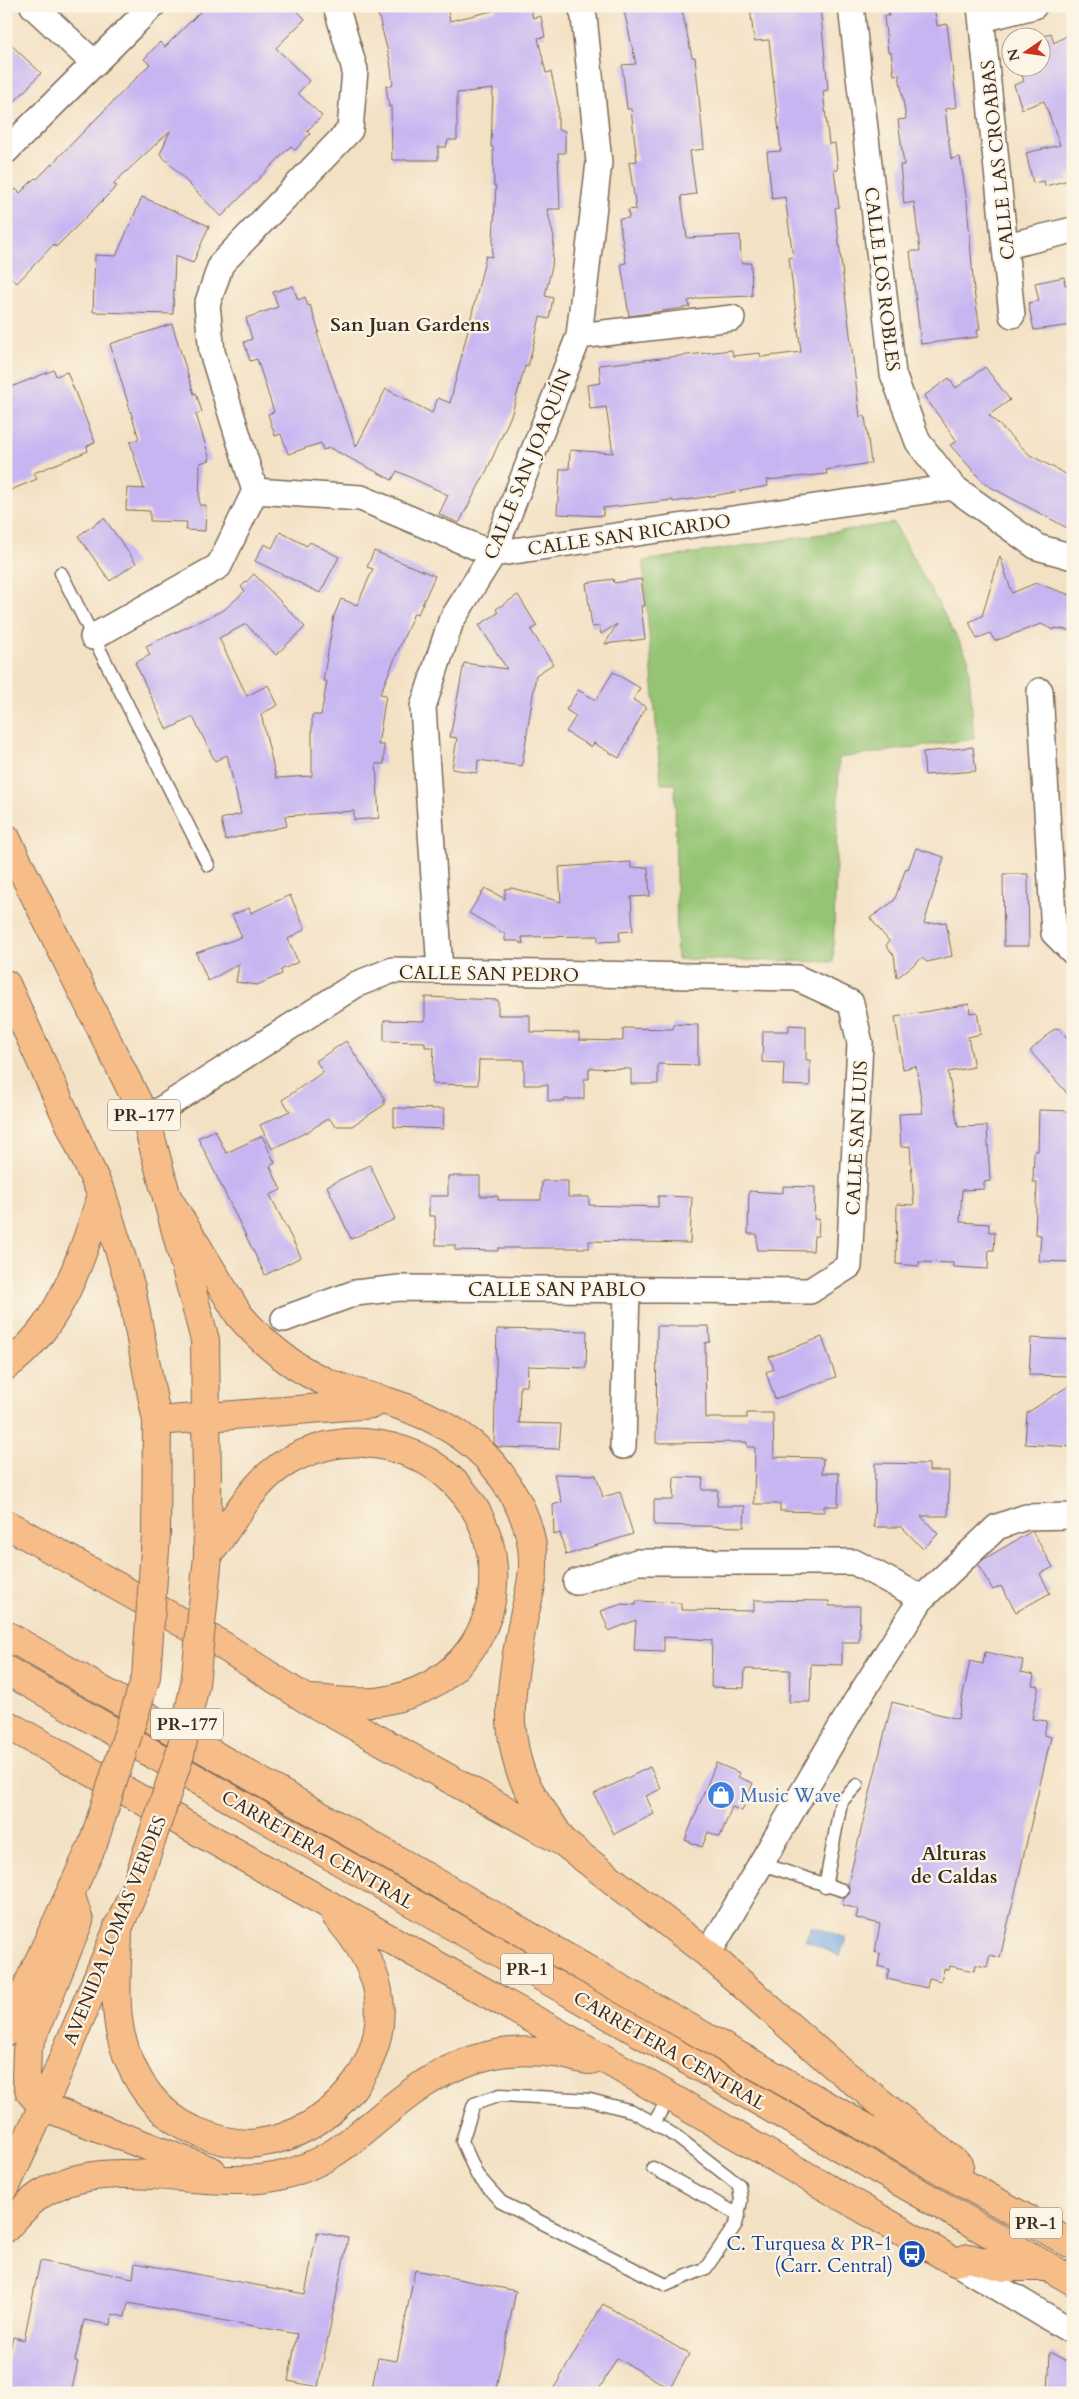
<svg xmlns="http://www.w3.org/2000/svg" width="1079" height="2399" viewBox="0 0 1079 2399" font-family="Cardo,serif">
  <rect width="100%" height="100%" fill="#fcf5e5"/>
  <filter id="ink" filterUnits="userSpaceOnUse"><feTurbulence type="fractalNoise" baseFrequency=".02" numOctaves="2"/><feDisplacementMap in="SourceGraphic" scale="10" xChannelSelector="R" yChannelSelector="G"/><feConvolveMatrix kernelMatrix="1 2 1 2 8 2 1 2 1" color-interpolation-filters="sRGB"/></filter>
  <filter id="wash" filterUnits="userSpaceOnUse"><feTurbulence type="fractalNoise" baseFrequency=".0096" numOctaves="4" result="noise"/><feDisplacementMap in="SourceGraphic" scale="20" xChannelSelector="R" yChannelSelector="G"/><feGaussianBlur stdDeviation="1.12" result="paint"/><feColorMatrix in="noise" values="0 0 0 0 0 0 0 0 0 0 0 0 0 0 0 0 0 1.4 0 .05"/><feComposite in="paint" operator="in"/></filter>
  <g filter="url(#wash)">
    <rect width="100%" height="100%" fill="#f3e1c4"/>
    <path fill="#95c474" stroke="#687749" d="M 894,523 L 968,658 L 974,739 L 839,758 L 833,962 L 677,959 L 675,784 L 661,784 L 643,561 Z"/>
    <path fill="#75a7e1" stroke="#586880" d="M 812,1926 L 846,1938 L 840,1956 L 805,1940 Z"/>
    <g id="blocks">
      <path fill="#c7b5f2" d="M 206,6 L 293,6 L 305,19 L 276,48 L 309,81 L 298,93 L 322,116 L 307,131 L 310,134 L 295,150 L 291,146 L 221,217 L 160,154 L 170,131 L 113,184 L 117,186 L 56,247 L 54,244 L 17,283 L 6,274 L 6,198 L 16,189 L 20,193 L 35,178 L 37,179 L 150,64 L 144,59 L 160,42 L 165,47 Z
        M 376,6 L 447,6 L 450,21 L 496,10 L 495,6 L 530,6 L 533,18 L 541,16 L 545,37 L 538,38 L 546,73 L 551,72 L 558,105 L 558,130 L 565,131 L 565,153 L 558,153 L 560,209 L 547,209 L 554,238 L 552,266 L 545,296 L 553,298 L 549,319 L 540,317 L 528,367 L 525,366 L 512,413 L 487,470 L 459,523 L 439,514 L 448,495 L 397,471 L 392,480 L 330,448 L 323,450 L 321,443 L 288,454 L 281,434 L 275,436 L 268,414 L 274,412 L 257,359 L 250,361 L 244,342 L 252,339 L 246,318 L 278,307 L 273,292 L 293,286 L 298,300 L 305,297 L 308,306 L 310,305 L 319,332 L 317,333 L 356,447 L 386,389 L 432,413 L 438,398 L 450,403 L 486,256 L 492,257 L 496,186 L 494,186 L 493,147 L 491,147 L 493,89 L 457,93 L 457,140 L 448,140 L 446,147 L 438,147 L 438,160 L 392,160 L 391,106 L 389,107 L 386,86 L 393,85 L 390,60 Z
        M 623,6 L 681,6 L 692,57 L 695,57 L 704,149 L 690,151 L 696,194 L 681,196 L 687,238 L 740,235 L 741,263 L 751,263 L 752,296 L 699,298 L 688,301 L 690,307 L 629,316 L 621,264 L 626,263 L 619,219 L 629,218 L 628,210 L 636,209 L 629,162 L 637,161 L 631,109 L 627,109 L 622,65 L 636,64 Z
        M 750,6 L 820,6 L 828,90 L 823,91 L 829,144 L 835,143 L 838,170 L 834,170 L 839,207 L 835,208 L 840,252 L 860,417 L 865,416 L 871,463 L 826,470 L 827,474 L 767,480 L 768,486 L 718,495 L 673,502 L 673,500 L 603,508 L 603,516 L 557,514 L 560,469 L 569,469 L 570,450 L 613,453 L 606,407 L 590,409 L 587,385 L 601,383 L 599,365 L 732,350 L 733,356 L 760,353 L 761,357 L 801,352 L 789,258 L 793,257 L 785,197 L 772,199 L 767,152 L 781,151 L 769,40 L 754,41 Z
        M 888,6 L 934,6 L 937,26 L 947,24 L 957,107 L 945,109 L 951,159 L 960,157 L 967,202 L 974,291 L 980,329 L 977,330 L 978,337 L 921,344 L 910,251 L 920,251 L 914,202 L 904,204 L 900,165 L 904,165 L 898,120 L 906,119 L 899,74 L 894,75 L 891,52 L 888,52 L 884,16 L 889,16 Z
        M 1073,32 L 1073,174 L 1067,175 L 1069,180 L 1045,186 L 1044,181 L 1033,183 L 1026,153 L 1060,145 L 1044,101 L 1022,109 L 1014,85 L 1024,81 L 1019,68 L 1042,68 L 1042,38 L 1038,38 L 1051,33 L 1054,43 Z
        M 6,40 L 41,73 L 6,111 Z
        M 142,197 L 209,226 L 193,263 L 175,256 L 173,314 L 93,312 L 95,255 L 116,256 Z
        M 1064,277 L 1065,285 L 1073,283 L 1073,325 L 1034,330 L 1028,303 L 1039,301 L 1035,283 Z
        M 172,324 L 194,394 L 196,393 L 202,412 L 196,414 L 210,460 L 200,463 L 199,505 L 206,505 L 205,531 L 186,530 L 187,522 L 150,521 L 150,511 L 126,510 L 127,488 L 144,489 L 130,442 L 139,439 L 110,344 Z
        M 985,367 L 1010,400 L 989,415 L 1030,455 L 1073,478 L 1073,531 L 985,484 L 950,445 L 957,441 L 924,396 L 949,378 L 956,388 Z
        M 54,370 L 56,376 L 67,372 L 95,442 L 87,446 L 88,451 L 34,473 L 37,479 L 6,492 L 6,389 Z
        M 104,518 L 136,563 L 110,581 L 78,536 Z
        M 280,532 L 307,546 L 310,542 L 339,557 L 320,593 L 255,561 L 264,544 L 272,548 Z
        M 374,551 L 435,576 L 418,614 L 414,613 L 380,694 L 386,695 L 378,745 L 384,745 L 384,764 L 376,764 L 379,818 L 354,820 L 354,811 L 285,816 L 287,826 L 225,840 L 221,819 L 241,814 L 227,755 L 215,761 L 193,717 L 167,730 L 135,663 L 150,655 L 146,646 L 224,610 L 245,591 L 241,587 L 254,574 L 305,627 L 276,655 L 246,624 L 219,638 L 247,696 L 268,685 L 278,705 L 261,714 L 276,778 L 312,776 L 312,715 L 321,715 L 327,681 L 323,681 L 334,616 L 341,599 L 357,605 L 373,569 L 367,567 Z
        M 1000,556 L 1012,593 L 1036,583 L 1073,596 L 1073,631 L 1055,628 L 1053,630 L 1041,624 L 995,641 L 990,633 L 977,639 L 969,622 L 982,616 Z
        M 613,579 L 614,583 L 641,579 L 645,606 L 641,606 L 645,639 L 605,644 L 617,624 L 601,634 L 599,626 L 592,627 L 586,583 Z
        M 518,595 L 537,626 L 531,630 L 553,664 L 536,675 L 522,766 L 478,760 L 477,773 L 452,769 L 457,738 L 450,737 L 464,663 L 507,669 L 479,625 L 498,613 L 496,609 Z
        M 613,672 L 640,688 L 633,700 L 646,707 L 619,758 L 594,743 L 591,747 L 566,732 L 576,716 L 566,710 L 578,690 L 596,700 Z
        M 973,747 L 976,771 L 925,775 L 923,752 Z
        M 916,848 L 944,857 L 924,924 L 946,922 L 952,956 L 927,962 L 922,958 L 897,978 L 894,955 L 886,946 L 889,941 L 870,918 L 894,901 L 906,868 L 908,869 Z
        M 631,862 L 631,868 L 648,867 L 650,896 L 631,897 L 633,931 L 619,932 L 620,941 L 598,942 L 598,936 L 522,937 L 523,944 L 517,941 L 505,941 L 505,934 L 469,913 L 485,888 L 505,899 L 505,889 L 512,888 L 561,902 L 559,867 Z
        M 1003,874 L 1028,874 L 1029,946 L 1004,946 Z
        M 290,895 L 305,929 L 288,939 L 298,962 L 281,970 L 282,974 L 257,985 L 236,982 L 239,964 L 208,981 L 196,953 L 242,937 L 232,915 L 249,908 L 251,913 Z
        M 425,997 L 498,1000 L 498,1015 L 530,1015 L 530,1032 L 579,1033 L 579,1040 L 623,1041 L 623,1028 L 673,1029 L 674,1024 L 698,1025 L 698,1065 L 658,1064 L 658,1084 L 631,1084 L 631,1069 L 589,1068 L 589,1079 L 584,1079 L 584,1099 L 565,1099 L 565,1101 L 548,1101 L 548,1085 L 524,1085 L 524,1060 L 479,1060 L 478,1085 L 432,1084 L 434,1047 L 425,1047 L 425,1042 L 384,1041 L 384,1020 L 425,1021 Z
        M 969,1004 L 970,1013 L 977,1012 L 981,1034 L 968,1037 L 974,1067 L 948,1072 L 958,1127 L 987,1126 L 990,1181 L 984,1182 L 984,1189 L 962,1190 L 960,1222 L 989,1224 L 989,1232 L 995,1232 L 994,1250 L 989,1250 L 988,1269 L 953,1267 L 953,1263 L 919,1262 L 919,1266 L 896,1264 L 897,1204 L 914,1205 L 910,1146 L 901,1147 L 899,1114 L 923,1113 L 916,1066 L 903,1069 L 895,1017 Z
        M 789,1025 L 806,1026 L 806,1060 L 810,1060 L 810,1086 L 783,1085 L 784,1063 L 762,1062 L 763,1031 L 789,1031 Z
        M 1058,1028 L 1073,1044 L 1073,1100 L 1030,1051 L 1053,1030 Z
        M 346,1041 L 384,1098 L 384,1105 L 352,1126 L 335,1126 L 329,1118 L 307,1132 L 272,1149 L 260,1125 L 290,1111 L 282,1100 L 323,1072 L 316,1061 Z
        M 394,1108 L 444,1109 L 443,1129 L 394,1127 Z
        M 1039,1110 L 1073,1111 L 1073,1262 L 1039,1261 L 1041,1235 L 1035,1234 L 1037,1182 L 1033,1182 L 1034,1151 L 1038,1151 Z
        M 215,1130 L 226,1153 L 262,1136 L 275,1163 L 270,1166 L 281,1190 L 270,1195 L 301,1257 L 265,1275 L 198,1138 Z
        M 370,1165 L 395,1219 L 351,1239 L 327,1186 Z
        M 448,1176 L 480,1176 L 480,1196 L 498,1196 L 498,1200 L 541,1200 L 542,1181 L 568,1181 L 568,1197 L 589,1197 L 589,1205 L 658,1207 L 658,1196 L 692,1197 L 690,1243 L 589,1241 L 589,1248 L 498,1248 L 498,1251 L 455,1250 L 455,1245 L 436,1245 L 435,1216 L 429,1216 L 429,1196 L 448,1196 Z
        M 783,1186 L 815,1187 L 814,1219 L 819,1219 L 818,1236 L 814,1236 L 813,1251 L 757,1250 L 757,1234 L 748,1234 L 749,1191 L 783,1193 Z
        M 657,1326 L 709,1326 L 710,1342 L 705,1343 L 706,1418 L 747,1418 L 747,1413 L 773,1413 L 774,1457 L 823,1458 L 822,1473 L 839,1473 L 838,1506 L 824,1506 L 824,1512 L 780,1511 L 780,1504 L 754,1504 L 755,1447 L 747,1447 L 747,1442 L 656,1443 Z
        M 497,1329 L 587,1331 L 586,1368 L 528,1366 L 527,1386 L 520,1386 L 519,1423 L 561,1424 L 559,1449 L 498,1447 L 494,1443 Z
        M 822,1337 L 836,1377 L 775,1399 L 766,1372 L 774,1369 L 769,1357 Z
        M 1031,1338 L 1073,1340 L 1073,1376 L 1029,1375 Z
        M 1073,1383 L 1073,1447 L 1025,1444 L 1027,1413 Z
        M 875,1463 L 929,1464 L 929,1471 L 949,1471 L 948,1516 L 921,1516 L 938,1534 L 923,1549 L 902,1527 L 874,1527 Z
        M 554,1474 L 596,1475 L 603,1497 L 620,1492 L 633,1534 L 566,1555 L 560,1533 L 554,1535 L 553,1505 L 562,1502 Z
        M 674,1477 L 703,1478 L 702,1490 L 718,1490 L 717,1506 L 745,1506 L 744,1527 L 654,1525 L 654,1500 L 673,1500 Z
        M 1032,1531 L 1053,1567 L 1040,1574 L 1050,1593 L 1016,1612 L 1001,1586 L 993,1590 L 978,1565 L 984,1559 Z
        M 754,1600 L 829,1601 L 829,1606 L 860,1606 L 859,1642 L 842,1642 L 842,1665 L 811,1664 L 810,1702 L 789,1702 L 790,1670 L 745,1669 L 744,1688 L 711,1687 L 712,1640 L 664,1637 L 664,1651 L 634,1650 L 636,1620 L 609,1631 L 601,1611 L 622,1604 L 636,1605 L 636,1601 L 681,1603 L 681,1610 L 754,1611 Z
        M 985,1652 L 1023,1660 L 1021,1672 L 1034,1675 L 1032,1685 L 1039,1686 L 1032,1719 L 1047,1721 L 1044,1735 L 1051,1737 L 1000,1958 L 990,1955 L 987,1967 L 976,1965 L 974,1971 L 950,1966 L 949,1970 L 944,1969 L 941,1981 L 929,1978 L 927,1988 L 887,1979 L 889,1969 L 878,1966 L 880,1954 L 875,1952 L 880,1924 L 856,1918 L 858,1909 L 842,1905 L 844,1898 L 850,1892 L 848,1884 L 892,1702 L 958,1719 L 970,1661 L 983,1664 Z
        M 716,1763 L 740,1773 L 738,1777 L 753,1783 L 742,1811 L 732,1807 L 720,1837 L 708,1832 L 702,1847 L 685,1840 Z
        M 650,1767 L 661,1789 L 646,1796 L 654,1814 L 614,1834 L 594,1794 Z
        M 317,2232 L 348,2238 L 318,2387 L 288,2381 L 297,2334 L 128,2303 L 125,2317 L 112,2314 L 111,2325 L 84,2320 L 75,2361 L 78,2362 L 71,2393 L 6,2393 L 6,2367 L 13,2337 L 24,2340 L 40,2261 L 133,2278 L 135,2263 L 305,2294 Z
        M 415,2270 L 516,2291 L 495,2393 L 371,2393 L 378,2358 L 397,2361 Z
        M 603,2304 L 689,2354 L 670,2388 L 617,2358 L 597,2393 L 551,2393 Z
        M 1050,2352 L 1073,2365 L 1073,2393 L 1048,2393 Z"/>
    </g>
  </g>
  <g filter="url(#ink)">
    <use href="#blocks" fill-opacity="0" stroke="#7b6a58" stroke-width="1"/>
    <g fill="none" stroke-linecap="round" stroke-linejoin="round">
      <g stroke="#7b6a58" stroke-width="15">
        <path id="lane" d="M 61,573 L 208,865
          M 762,1864 L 842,1890
          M 825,1887 L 841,1802 L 857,1785
          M 654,2123 L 632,2111 L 590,2100 L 500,2095 L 474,2104 L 462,2141 L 477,2175 L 501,2202 L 666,2285 L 706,2268 L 736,2224 L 741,2201 L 739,2185 L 677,2137 L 654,2123 L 669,2097
          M 653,2168 L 739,2215"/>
      </g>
      <g stroke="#7b6a58" stroke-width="28">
        <path id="street" d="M 33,6 L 95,64
          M 851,6 L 893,374 L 918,442 L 953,487 L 1037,547 L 1073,557
          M 980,6 L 1012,315
          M 982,19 L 1034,6
          M 6,151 L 152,6
          M 1006,246 L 1073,230
          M 579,336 L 732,318
          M 255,491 L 361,498 L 493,554 L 953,487
          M 93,637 L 219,566 L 255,491 L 212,352 L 207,305 L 221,264 L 350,130 L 355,70 L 336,6
          M 1040,691 L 1054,933 L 1073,952
          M 440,971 L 423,707 L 451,621 L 493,554 L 579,336 L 599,162 L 584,17 L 581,6
          M 146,1119 L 357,984 L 393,970 L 797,978 L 851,1003 L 860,1043 L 849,1266 L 810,1291 L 400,1288 L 355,1293 L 284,1319
          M 623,1446 L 627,1290
          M 576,1582 L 637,1562 L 854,1562 L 922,1598
          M 708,1954 L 855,1703 L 922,1598 L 997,1527 L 1026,1517 L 1073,1516
          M 955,2262 L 1073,2332"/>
      </g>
      <g stroke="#7b6a58" stroke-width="30">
        <path id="primary" d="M 6,838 L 146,1119 L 205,1340 L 208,1556
          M 6,984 L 102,1195 L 131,1288 L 157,1421 L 156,1535
          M 6,2032 L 93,1844
          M 6,2186 L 47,2097 L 136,1886"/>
      </g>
      <g stroke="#7b6a58" stroke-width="30">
        <path id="highway" d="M 167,1197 L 239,1315 C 263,1343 290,1366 324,1381 C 345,1391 367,1395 389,1402 C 435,1416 481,1441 507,1484 C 522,1507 533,1534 533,1561 C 534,1582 527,1601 523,1621 C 517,1653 510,1688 511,1722 C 512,1741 517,1767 526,1784 C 536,1804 551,1821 562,1841
          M 6,1366 C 62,1326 81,1257 102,1195
          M 157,1421 L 373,1404
          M 6,1524 L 222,1645 L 306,1699 L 563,1842 L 708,1954 L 830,2062 L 959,2166
          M 208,1556 C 227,1530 245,1496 270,1474 C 294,1453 333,1440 365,1443 C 523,1456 542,1673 383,1701 C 360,1705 334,1700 311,1699
          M 6,1635 L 649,2005 L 1073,2245
          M 6,1670 L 1073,2281
          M 6,1724 L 608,2061 L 955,2262 L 969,2258 L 1004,2267 L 1047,2267
          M 71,1896 L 79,1921 L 27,2050 L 26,2077 L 30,2092 L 42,2106 L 212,2171
          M 118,1926 C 118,1961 113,2002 121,2036 C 132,2078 155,2113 195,2131 C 214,2139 237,2146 258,2143 C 330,2134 391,2065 378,1991 C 372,1961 355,1937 336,1916
          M 6,2228 C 18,2215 30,2200 45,2192 C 110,2153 205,2192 279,2176 C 339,2162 368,2123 415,2090 C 440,2072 471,2058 501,2053 C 521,2050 542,2051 562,2054 C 572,2056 581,2060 591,2060"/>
      </g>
      <use href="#lane" stroke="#fff" stroke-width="12"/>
      <use href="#street" stroke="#fff" stroke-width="25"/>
      <use href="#primary" stroke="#f7bd88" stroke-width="28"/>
      <use href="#highway" stroke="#f7bd88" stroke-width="28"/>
      <g stroke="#7b6a58" stroke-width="30" stroke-linecap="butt">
        <path id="primary-bridge" d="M 93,1844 L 146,1677 L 156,1535
          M 136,1886 L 180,1754 L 195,1684 L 208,1556"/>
      </g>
      <use href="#primary-bridge" stroke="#f7bd88" stroke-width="28"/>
    </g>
  </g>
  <defs>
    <g id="shop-disc" transform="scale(1.4375)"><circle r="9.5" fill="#3f7fe0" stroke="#fcf5e5"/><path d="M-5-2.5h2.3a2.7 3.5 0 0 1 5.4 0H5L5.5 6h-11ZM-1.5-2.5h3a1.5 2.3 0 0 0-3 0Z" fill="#fff"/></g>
    <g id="bus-disc" transform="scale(1.4375)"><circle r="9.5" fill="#1a4fb4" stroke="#fcf5e5"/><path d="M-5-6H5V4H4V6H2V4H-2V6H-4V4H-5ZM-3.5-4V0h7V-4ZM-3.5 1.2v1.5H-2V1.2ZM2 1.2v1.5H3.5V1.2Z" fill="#fff"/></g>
  </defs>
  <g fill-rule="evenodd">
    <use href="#shop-disc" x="721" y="1795"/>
    <use href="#bus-disc" x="912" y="2254"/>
  </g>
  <g text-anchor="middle" stroke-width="4.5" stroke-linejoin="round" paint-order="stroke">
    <g fill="#fcf5e5" stroke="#75675a" stroke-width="1">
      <rect x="108" y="1099.5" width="72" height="31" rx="4"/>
      <rect x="151" y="1708.5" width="72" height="31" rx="4"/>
      <rect x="501" y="1953.5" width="52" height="31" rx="4"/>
      <rect x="1010" y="2207.5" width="52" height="31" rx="4"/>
    </g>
    <g font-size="18" font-weight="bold" fill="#3b2a1e">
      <text x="144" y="1121">PR-177</text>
      <text x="187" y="1730">PR-177</text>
      <text x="527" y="1975">PR-1</text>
      <text x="1036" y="2229">PR-1</text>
    </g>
    <g font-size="19" fill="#3b2a1e" stroke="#fcf5e5">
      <text transform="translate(997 160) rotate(-96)" y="7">CALLE LAS CROABAS</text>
      <text transform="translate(883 279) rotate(83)" y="7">CALLE LOS ROBLES</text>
      <text transform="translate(527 464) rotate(-68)" y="7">CALLE SAN JOAQUÍN</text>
      <text transform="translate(629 534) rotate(-8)" y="7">CALLE SAN RICARDO</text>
      <text transform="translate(489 973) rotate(1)" y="7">CALLE SAN PEDRO</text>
      <text transform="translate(856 1138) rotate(-87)" y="7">CALLE SAN LUIS</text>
      <text x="557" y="1296">CALLE SAN PABLO</text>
      <text transform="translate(318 1849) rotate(30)" y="7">CARRETERA CENTRAL</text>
      <text transform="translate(114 1930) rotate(-68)" y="7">AVENIDA LOMAS VERDES</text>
      <text transform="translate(670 2050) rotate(30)" y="7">CARRETERA CENTRAL</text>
    </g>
    <g font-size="19" fill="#366cbe" stroke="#fcf5e5" text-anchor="start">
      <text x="740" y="1802">Music Wave</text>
    </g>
    <g font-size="19" fill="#164399" stroke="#fcf5e5" text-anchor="end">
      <text x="893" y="2250">C. Turquesa &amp; PR-1<tspan x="893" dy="22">(Carr. Central)</tspan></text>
    </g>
    <g font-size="20" font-weight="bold" fill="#3b2a1e" stroke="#fcf5e5">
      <text x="410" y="331">San Juan Gardens</text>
      <text x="954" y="1860">Alturas<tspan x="954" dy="23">de Caldas</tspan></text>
    </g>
  </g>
  <rect width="1079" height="2399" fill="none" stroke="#fcf5e5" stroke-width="25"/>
  <g transform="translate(1026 52) rotate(257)"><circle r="24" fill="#fcf5e5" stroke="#afa495"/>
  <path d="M0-4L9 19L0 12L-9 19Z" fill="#c8321e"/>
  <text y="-8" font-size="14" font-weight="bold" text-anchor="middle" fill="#3b2a1e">N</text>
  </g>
</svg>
